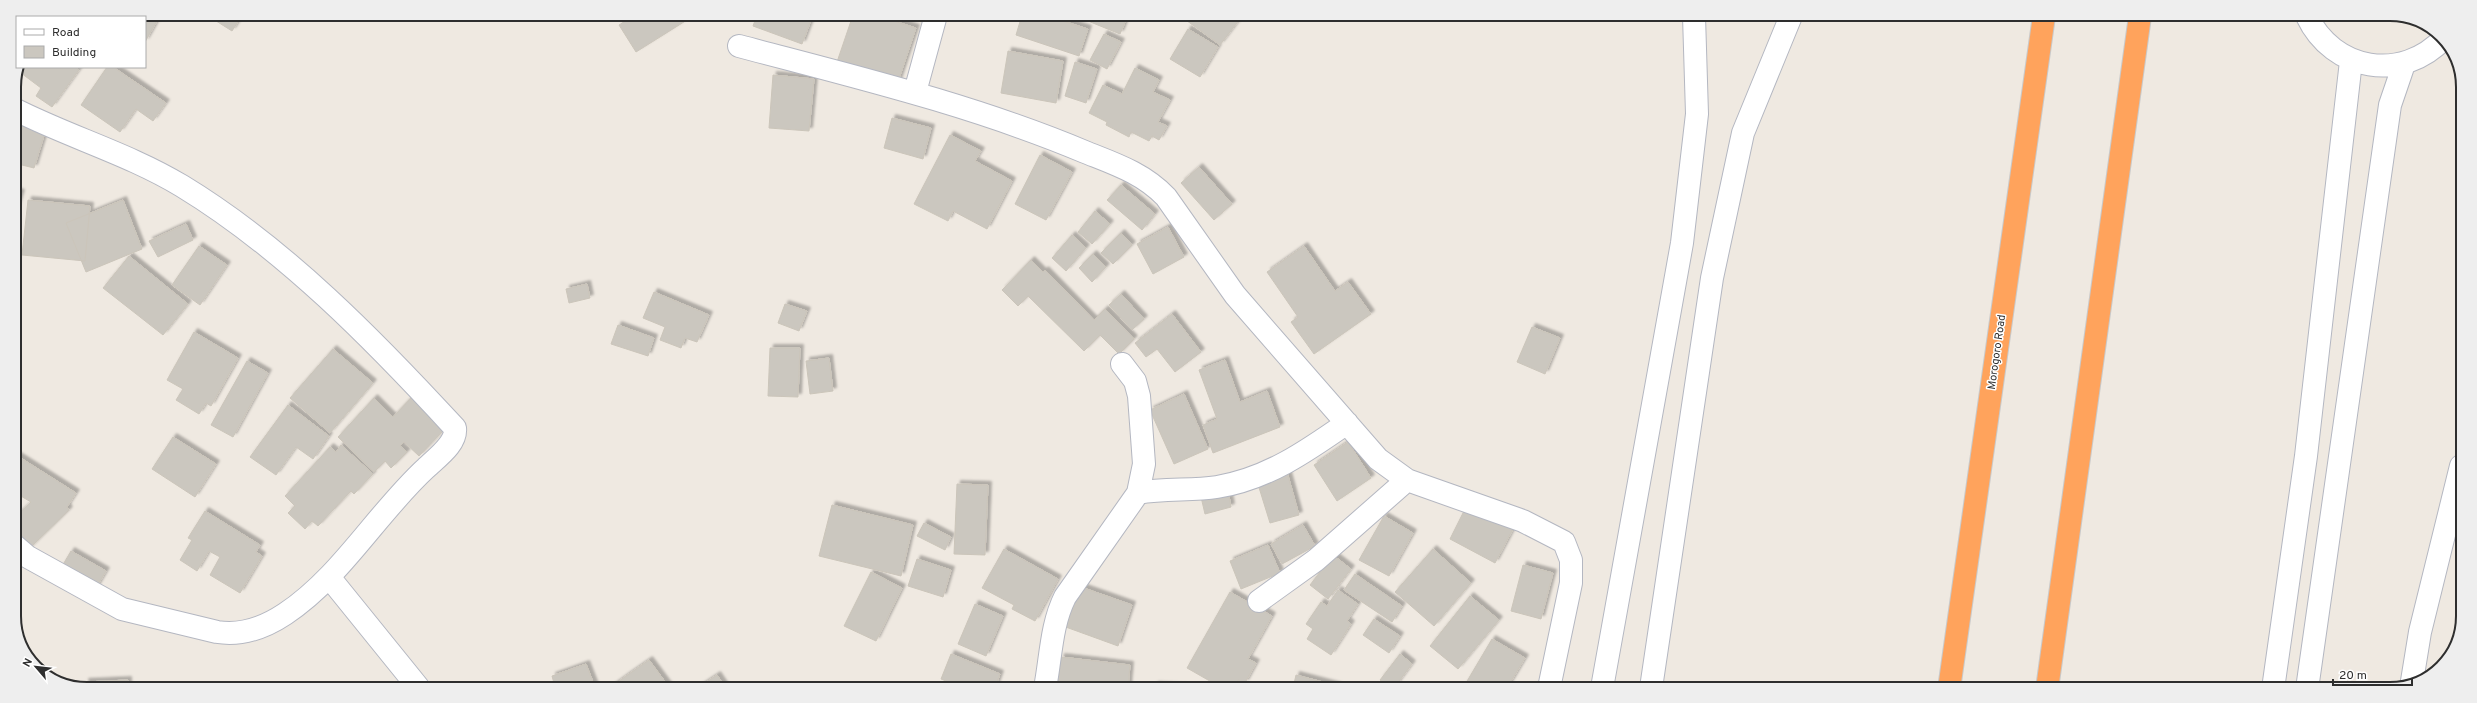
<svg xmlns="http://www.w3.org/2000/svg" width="2477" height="703" viewBox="0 0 2477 703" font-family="Overpass,sans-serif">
  <defs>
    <filter id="shadow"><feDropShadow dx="3.5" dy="-3.5" stdDeviation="1" flood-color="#0004"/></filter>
  </defs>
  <rect width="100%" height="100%" fill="#efe9e1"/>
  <path fill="#cbc7bf" stroke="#cbc5ba" filter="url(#shadow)" d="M 134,14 L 161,14 L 145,42 L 145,17 L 133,17 Z
    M 205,14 L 243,14 L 232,31 Z
    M 635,15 L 695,15 L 636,52 L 619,25 Z
    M 757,15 L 813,15 L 802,44 L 753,26 Z
    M 853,15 L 875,15 L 916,28 L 898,82 L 837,62 Z
    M 974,15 L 1001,15 L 1000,19 Z
    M 1022,15 L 1044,15 L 1088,29 L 1079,56 L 1016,35 Z
    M 1085,15 L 1128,15 L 1120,34 L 1083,19 Z
    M 1179,15 L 1235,15 L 1240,19 L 1220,45 Z
    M 1188,29 L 1218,47 L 1200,77 L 1170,59 Z
    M 1104,34 L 1121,42 L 1107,69 L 1090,60 Z
    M 1008,51 L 1063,61 L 1056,103 L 1001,93 Z
    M 1075,62 L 1097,69 L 1086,103 L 1065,96 Z
    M 18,67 L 75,67 L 79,70 L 52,107 L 36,96 L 41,88 L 17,70 Z
    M 107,67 L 113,67 L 166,103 L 153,121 L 136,109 L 120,132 L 81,105 Z
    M 1135,68 L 1159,80 L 1153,92 L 1170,100 L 1158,122 L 1167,126 L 1159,140 L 1152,136 L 1149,141 L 1131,132 L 1129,137 L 1106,125 L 1107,122 L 1089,113 L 1103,85 L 1122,94 Z
    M 773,75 L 814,79 L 809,131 L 769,128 Z
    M 14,117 L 47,126 L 34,168 L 14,163 Z
    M 892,118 L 931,128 L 923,159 L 884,148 Z
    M 950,135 L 981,151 L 975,161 L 1012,181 L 987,229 L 953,211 L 948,221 L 914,204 Z
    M 1040,155 L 1072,172 L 1046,220 L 1015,204 Z
    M 1199,167 L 1232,204 L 1214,220 L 1181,183 Z
    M 1121,185 L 1155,214 L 1142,230 L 1107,200 Z
    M 14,191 L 21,193 L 14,216 Z
    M 28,200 L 90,206 L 85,261 L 22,255 Z
    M 123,200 L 142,249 L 86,272 L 66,223 Z
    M 1095,211 L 1110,224 L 1092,244 L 1078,232 Z
    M 186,224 L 193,240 L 158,257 L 149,241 Z
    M 1168,227 L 1184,257 L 1153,274 L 1137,244 Z
    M 1121,233 L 1132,245 L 1113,264 L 1101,253 Z
    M 1072,235 L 1086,248 L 1066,271 L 1052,258 Z
    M 199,246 L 227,265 L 200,305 L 172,285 Z
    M 1304,246 L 1335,291 L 1348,282 L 1371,314 L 1314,354 L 1291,322 L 1298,317 L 1267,272 Z
    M 1093,254 L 1106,267 L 1092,282 L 1079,268 Z
    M 129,256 L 188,304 L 163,335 L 103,288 Z
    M 1031,260 L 1043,272 L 1045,270 L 1094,320 L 1105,309 L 1134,339 L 1119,354 L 1100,335 L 1084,351 L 1028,296 L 1018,306 L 1002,290 Z
    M 587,284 L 590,298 L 569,303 L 566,289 Z
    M 654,292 L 709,315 L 697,342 L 685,338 L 681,348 L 660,340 L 665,327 L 643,318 Z
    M 1121,294 L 1144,319 L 1132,330 L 1109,305 Z
    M 785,304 L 807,311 L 799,331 L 778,323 Z
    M 1172,314 L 1201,352 L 1175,372 L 1157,349 L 1146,357 L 1135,343 Z
    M 618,325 L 654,338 L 648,356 L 611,344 Z
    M 1532,327 L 1560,338 L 1545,374 L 1517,362 Z
    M 194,332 L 238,358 L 211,406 L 206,403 L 199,414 L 176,400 L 183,389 L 167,380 Z
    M 770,348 L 800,348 L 798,397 L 768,396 Z
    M 333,349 L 373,383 L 330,433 L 290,398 Z
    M 829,358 L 833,391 L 810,394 L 806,361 Z
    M 1225,360 L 1240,402 L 1267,391 L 1280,427 L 1213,453 L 1203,425 L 1217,419 L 1199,370 Z
    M 247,361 L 268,373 L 233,437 L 211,425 Z
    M 1184,394 L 1208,449 L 1174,464 L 1150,410 Z
    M 374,398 L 393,417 L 411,398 L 444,430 L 419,456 L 404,442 L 400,446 L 407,452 L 391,468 L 385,461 L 374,472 L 338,437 Z
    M 288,405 L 329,436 L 313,459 L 296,447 L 276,475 L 250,457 Z
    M 173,437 L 216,464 L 195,497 L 152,469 Z
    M 1348,442 L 1371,478 L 1337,501 L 1314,465 Z
    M 341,445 L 373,474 L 354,494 L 351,491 L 318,526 L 312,521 L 305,529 L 288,513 L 295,506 L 285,496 L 330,447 L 336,452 Z
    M 16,455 L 76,493 L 67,507 L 69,510 L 26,552 L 14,540 L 14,518 L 31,502 L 14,492 Z
    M 1287,472 L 1299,515 L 1270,523 L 1257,481 Z
    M 957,484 L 988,485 L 985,555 L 954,554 Z
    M 1228,491 L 1231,507 L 1205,514 L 1201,497 Z
    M 832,505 L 913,525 L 901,576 L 819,556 Z
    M 1467,505 L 1513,529 L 1495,563 L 1450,539 Z
    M 205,511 L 260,545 L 256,552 L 262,556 L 240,593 L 210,575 L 220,557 L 209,551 L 197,571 L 180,560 L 192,540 L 188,538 Z
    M 1384,516 L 1413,533 L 1389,576 L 1359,560 Z
    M 924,523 L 951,537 L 945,550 L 917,536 Z
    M 1303,525 L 1315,546 L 1282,564 L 1271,544 Z
    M 1268,545 L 1280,573 L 1241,589 L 1230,561 Z
    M 1004,549 L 1058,579 L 1035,621 L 1012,609 L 1014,605 L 982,588 Z
    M 1433,549 L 1471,583 L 1434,626 L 1395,592 Z
    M 71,551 L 106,571 L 96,588 L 61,568 Z
    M 1333,555 L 1351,569 L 1328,599 L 1310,585 Z
    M 917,559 L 951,570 L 943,597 L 908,586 Z
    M 1523,565 L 1553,573 L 1541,619 L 1511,611 Z
    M 871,572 L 902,588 L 876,641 L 844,626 Z
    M 1355,574 L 1402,606 L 1392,622 L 1344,590 Z
    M 1078,586 L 1132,605 L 1118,646 L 1063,626 Z
    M 1338,590 L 1358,604 L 1347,621 L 1351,624 L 1331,655 L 1307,639 L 1313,629 L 1306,624 L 1321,602 L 1327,606 Z
    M 1230,592 L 1272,616 L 1248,659 L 1256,663 L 1245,683 L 1238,680 L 1234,688 L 1222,688 L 1187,668 Z
    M 1470,596 L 1499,620 L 1458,669 L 1430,646 Z
    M 975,604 L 1003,616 L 986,656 L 958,644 Z
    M 1374,619 L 1400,636 L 1389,653 L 1363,635 Z
    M 1492,639 L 1525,658 L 1507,688 L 1463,688 Z
    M 951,654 L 1000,674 L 995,688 L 961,687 L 941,679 Z
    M 1400,654 L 1412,664 L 1394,688 L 1391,688 L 1380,680 Z
    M 1061,657 L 1130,665 L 1128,688 L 1057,688 Z
    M 649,660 L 669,687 L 611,687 L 626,676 Z
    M 586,664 L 595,687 L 555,687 L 552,676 Z
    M 717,675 L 725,687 L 699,687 Z
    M 1296,675 L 1338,686 L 1337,688 L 1293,688 Z
    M 128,680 L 128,687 L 86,687 L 85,682 Z
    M 1155,685 L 1183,687 L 1183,688 L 1154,688 Z"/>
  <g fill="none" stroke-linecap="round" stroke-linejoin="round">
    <g stroke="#b4b7c1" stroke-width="24">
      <path id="street" d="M 739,46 C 856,77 973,105 1085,152 C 1115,164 1143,173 1166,197 L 1235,295 L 1378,459 L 1407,480 L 1523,521 L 1564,542 L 1571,560 L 1571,583 L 1549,688
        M 915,92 L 936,15
        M 14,109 C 69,137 129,154 182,186 C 284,248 374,340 455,428 C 457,444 436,458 426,468 C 377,513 341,577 285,614 C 264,628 242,636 217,632 L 122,609 L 28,557 L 14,545
        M 1138,493 C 1165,488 1191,491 1217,487 C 1267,479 1307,451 1347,423
        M 329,577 L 418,687
        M 1259,601 L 1316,560 L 1407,480
        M 2412,681 L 2420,632 L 2461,466
        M 1045,688 C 1051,657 1051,625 1065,597 L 1138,493 L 1144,464 L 1139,396 L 1135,381 L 1122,364"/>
    </g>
    <g stroke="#b4b7c1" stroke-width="24">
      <path id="secondary" d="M 2307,16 C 2333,71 2402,83 2444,38
        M 1602,688 L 1682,243 L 1697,114 L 1694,16
        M 1651,688 L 1712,278 L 1743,133 L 1791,16
        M 2273,689 L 2306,456 L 2351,61
        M 2307,689 L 2390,105 L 2404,64"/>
    </g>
    <g stroke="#c9c9c9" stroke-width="24">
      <path id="highway" d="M 1949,689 L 2044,16
        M 2047,689 L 2140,16"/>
    </g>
    <use href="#street" stroke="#fff" stroke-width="22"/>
    <use href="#secondary" stroke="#fff" stroke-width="22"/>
    <use href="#highway" stroke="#ffa35c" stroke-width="22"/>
  </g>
  <g text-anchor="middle" stroke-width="3" stroke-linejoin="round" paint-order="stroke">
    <g font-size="11" fill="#2e2e2e" stroke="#fff">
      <text transform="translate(1996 352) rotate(-82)" y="4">Morogoro Road</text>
    </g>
  </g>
  <path d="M0 0H2477V703H0ZM87 21H2390A66 66 0 0 1 2456 87V616A66 66 0 0 1 2390 682H87A66 66 0 0 1 21 616V87A66 66 0 0 1 87 21Z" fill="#eee" fill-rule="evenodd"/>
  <path fill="none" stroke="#2e2e2e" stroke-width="2" d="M87 21H2390A66 66 0 0 1 2456 87V616A66 66 0 0 1 2390 682H87A66 66 0 0 1 21 616V87A66 66 0 0 1 87 21Z"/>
  <rect x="16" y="16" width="130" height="52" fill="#ffffff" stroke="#ababab"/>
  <rect x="24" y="29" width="20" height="6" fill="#ffffff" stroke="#ababab"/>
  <text x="52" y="36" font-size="12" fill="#2e2e2e">Road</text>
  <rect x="24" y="46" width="20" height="12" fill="#cbc7bf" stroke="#ababab"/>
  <text x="52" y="56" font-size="12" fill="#2e2e2e">Building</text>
  <g transform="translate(36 667) rotate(298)" stroke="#ffffff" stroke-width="3" paint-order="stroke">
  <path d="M0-3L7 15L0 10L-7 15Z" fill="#2e2e2e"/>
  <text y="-6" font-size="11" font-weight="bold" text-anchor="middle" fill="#2e2e2e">N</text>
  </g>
  <path d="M2333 679v6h79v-6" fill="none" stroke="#2e2e2e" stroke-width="2"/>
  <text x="2339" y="679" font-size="12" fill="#2e2e2e" stroke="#ffffff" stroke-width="3" paint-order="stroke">20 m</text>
</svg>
